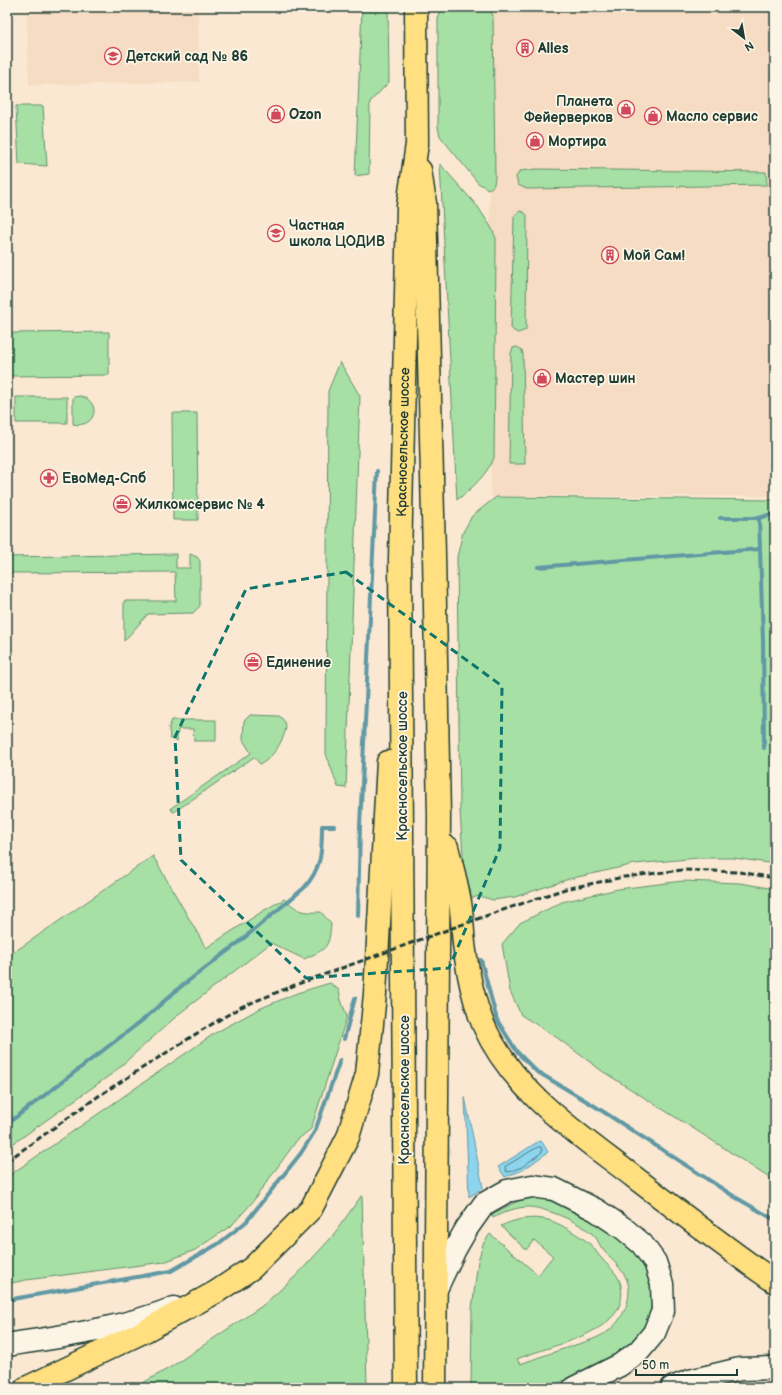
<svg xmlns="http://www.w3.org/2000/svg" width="782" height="1395" viewBox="0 0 782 1395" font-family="'Balsamiq Sans',sans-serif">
  <rect width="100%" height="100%" fill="#fae8d2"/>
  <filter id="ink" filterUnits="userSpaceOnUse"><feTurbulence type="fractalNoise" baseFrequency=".025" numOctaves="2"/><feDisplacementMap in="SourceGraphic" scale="8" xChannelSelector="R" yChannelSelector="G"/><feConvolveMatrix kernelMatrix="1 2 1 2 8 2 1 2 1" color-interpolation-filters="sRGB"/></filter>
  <g filter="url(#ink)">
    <path fill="#f5dcc2" d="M 27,7 L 198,7 L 199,82 L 29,85 Z
      M 489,7 L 775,7 L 775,496 L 491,496 Z"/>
    <path fill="#a7e0a5" stroke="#638e6c" d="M 362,7 L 388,7 L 389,82 L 370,102 L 369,174 L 355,176 Z
      M 442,7 L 489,7 L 493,16 L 495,177 C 494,183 495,187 488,189 L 478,183 L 440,136 L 438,127 L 438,19 Z
      M 16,106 L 43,106 L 47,166 L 19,164 Z
      M 440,164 L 478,207 L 491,227 L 496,238 L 496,248 L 494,458 C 485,477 473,487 457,500 Z
      M 537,169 L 766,172 L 767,185 L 527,189 L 518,185 L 516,177 L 520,171 Z
      M 520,211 L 525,213 L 527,215 L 526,330 L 518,333 L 514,331 L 511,328 L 514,217 L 517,213 Z
      M 109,332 L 109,375 L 9,376 L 9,333 Z
      M 517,347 L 522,350 L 523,355 L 525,464 L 509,464 L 511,353 L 513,348 Z
      M 340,362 L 360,396 L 346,788 L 338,787 L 326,754 L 328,391 Z
      M 81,396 C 103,403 95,429 73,424 L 73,397 Z
      M 16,397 L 67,397 L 67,423 L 16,423 Z
      M 172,413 L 197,413 L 198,520 L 173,520 Z
      M 496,497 L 775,500 L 775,864 L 734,858 L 698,858 L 635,864 L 569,879 L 515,897 L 493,900 L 479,896 L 466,900 L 460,812 L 457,557 L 463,532 L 472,516 Z
      M 176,554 L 176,568 L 190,568 L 190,554 L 197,557 L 200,561 L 200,606 L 193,613 L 148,614 L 124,641 L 124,601 L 176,601 L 175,572 L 7,573 L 7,557 Z
      M 250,715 L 279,716 C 282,718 285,721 286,726 C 286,737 271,761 260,764 L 254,757 L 174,812 L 172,811 L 171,808 L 251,753 L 243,740 L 244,721 Z
      M 172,720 L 216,720 L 216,741 L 194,741 L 193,729 L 178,729 L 177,741 L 170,739 L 169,727 Z
      M 153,856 L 206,948 L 263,911 L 284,899 C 299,911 301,913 321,912 L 331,924 C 329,949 326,949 304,959 L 271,943 L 180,1013 L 113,1073 L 7,1148 L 7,957 Z
      M 683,881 L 740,883 L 775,889 L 775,1182 L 721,1146 L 602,1071 L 556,1037 L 521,1015 L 510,991 L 502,944 L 520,923 L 562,902 L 618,889 Z
      M 330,983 L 339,990 L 341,1000 L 347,1016 L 311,1129 L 297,1140 L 251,1204 L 232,1225 L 195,1250 L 164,1262 L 26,1280 L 7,1284 L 7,1177 L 215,1033 L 259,1009 L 297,993 Z
      M 362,1195 L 367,1387 L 134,1388 L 171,1367 L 262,1306 L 296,1276 L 331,1238 Z
      M 543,1197 L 569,1204 L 598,1220 L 641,1255 L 651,1283 L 652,1304 L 647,1323 L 635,1341 L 621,1352 L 602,1363 L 547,1388 L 471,1388 L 472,1309 L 478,1261 L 483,1244 L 490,1234 L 538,1275 L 553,1256 L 534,1240 L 526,1250 L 501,1226 C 515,1219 532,1216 548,1220 C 558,1222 582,1237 590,1244 C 595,1249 598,1255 603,1260 C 609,1267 617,1273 620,1282 C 624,1294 621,1309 611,1318 C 592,1338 544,1348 517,1359 L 520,1364 C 537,1358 554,1352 572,1346 C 585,1342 600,1338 611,1329 C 624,1317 633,1297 627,1280 C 622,1268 612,1260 604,1251 C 600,1247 599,1242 596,1238 C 587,1225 545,1207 528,1207 C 516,1207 504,1212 493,1218 L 492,1214 L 524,1198 Z"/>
    <path fill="#8dd5ee" stroke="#6198a4" d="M 465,1097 L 483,1188 L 469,1197 Z
      M 539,1141 L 542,1142 L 548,1152 L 523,1170 L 505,1177 L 498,1167 Z"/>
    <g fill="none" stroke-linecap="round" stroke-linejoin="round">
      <path stroke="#4b7a7e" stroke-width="1" d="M 538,1147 L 541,1147 L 542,1150 L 542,1152 L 522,1167 L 508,1172 L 506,1171 L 505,1167 Z"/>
      <path stroke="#6198a4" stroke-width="4" d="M 720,518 L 759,518 L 763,640 L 764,748
        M 759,518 L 775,513
        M 538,567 L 760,549
        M 358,916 L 360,826 L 377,471
        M 481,960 L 497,1020 L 517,1052 L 536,1071 L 593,1105 L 735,1197 L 775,1220
        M 344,1039 L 355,998
        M 7,1124 L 144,1019 L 179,988 L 238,943 L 304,888 C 322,868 322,851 322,826 L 334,826
        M 7,1300 L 171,1271 L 218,1244 L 246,1222 L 301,1153 L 315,1131 L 340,1060"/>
      <g stroke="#1f3d34" stroke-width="25">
        <path id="secondary" d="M 436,1289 L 455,1249 L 467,1228 L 484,1204 L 507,1191 L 532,1186 L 554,1189 L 596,1210 L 623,1228 L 642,1244 L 655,1262 L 662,1284 L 663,1311 L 654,1333 L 639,1351 L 620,1365 L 574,1388
          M 7,1345 C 63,1336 121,1329 174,1308
          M 672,1388 L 690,1381 L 740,1369 L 775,1368"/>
      </g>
      <g stroke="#1f3d34" stroke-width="25">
        <g id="trunk">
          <path d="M 420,170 L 425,203 L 434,554 L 439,816 L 435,1388"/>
          <path d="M 447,847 C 451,863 456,880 459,897 C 463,914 462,933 465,951 C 468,975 474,1001 483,1024 C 513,1092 578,1134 634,1177 C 681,1213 727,1249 775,1282"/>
          <path d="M 26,1388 L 143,1332 L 216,1292 L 252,1268 L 311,1209 L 348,1137 L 367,1074 L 375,994 L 388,762"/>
          <path id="s1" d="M 406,1388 L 400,559 L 408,206 L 417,144 L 416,7"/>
        </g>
      </g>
      <use href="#secondary" stroke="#fcf5e5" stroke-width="22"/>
      <use href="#trunk" stroke="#ffdf80" stroke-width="22"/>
      <path stroke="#1f3d34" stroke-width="3" stroke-dasharray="6 3" stroke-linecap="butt" d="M 7,1161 L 100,1095 L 202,1030 L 241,1007 L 295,985 L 494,913 L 565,889 L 624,877 L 682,870 L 739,872 L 775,878"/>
    </g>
  </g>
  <path fill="none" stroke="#0f766e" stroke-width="3" stroke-dasharray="8 5" stroke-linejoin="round" d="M 346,572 L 502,686 L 500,848 L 449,968 L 306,978 L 181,860 L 175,737 L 246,589 Z"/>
  <defs>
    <g id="building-ring" transform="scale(0.9)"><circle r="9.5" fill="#fcf5e5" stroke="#d1495b" stroke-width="1.5"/><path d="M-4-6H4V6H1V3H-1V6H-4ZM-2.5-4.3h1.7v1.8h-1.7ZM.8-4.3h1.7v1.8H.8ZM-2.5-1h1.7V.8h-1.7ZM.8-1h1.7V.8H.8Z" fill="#d1495b"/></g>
    <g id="school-ring" transform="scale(0.9)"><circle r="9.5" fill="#fcf5e5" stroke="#d1495b" stroke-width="1.5"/><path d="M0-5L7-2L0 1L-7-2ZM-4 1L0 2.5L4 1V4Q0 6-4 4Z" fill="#d1495b"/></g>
    <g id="shop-ring" transform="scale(0.9)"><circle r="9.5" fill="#fcf5e5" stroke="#d1495b" stroke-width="1.5"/><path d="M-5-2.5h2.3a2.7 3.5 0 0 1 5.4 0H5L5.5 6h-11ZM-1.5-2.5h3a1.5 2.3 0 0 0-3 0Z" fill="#d1495b"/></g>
    <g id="pharmacy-ring" transform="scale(0.9)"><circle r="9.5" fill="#fcf5e5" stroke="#d1495b" stroke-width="1.5"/><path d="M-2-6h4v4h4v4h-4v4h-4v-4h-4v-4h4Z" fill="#d1495b"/></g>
    <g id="office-ring" transform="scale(0.9)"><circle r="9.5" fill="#fcf5e5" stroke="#d1495b" stroke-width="1.5"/><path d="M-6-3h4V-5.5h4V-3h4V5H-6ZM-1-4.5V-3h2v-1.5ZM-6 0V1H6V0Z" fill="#d1495b"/></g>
  </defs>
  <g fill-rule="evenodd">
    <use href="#building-ring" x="525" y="48"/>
    <use href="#school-ring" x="113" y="56"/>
    <use href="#shop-ring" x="626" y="109"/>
    <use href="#shop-ring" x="276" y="114"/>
    <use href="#shop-ring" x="653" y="116"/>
    <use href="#shop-ring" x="535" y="141"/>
    <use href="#school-ring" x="276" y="233"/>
    <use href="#building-ring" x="610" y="255"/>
    <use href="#shop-ring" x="542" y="378"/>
    <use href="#pharmacy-ring" x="49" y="478"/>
    <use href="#office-ring" x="122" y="504"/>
    <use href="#office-ring" x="253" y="662"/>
  </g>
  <g text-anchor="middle" stroke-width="3.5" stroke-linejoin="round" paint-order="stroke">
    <g font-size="14" font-weight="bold" fill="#1f3d34" stroke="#fcf5e5" text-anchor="start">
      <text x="538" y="53">Alles</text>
      <text x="126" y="61">Детский сад № 86</text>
      <text x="613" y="106" text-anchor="end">Планета<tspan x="613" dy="16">Фейерверков</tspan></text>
      <text x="289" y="119">Ozon</text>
      <text x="666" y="121">Масло сервис</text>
      <text x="548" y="146">Мортира</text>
      <text x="289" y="230">Частная<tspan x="289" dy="16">школа ЦОДИВ</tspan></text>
      <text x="623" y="260">Мой Сам!</text>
      <text x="555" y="383">Мастер шин</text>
      <text x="62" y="483">ЕвоМед-Спб</text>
      <text x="135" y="509">Жилкомсервис № 4</text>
      <text x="266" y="667">Единение</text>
    </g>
    <g font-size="14" fill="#1f3d34" stroke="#fcf5e5">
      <text dy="5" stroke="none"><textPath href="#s1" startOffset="946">Красносельское шоссе</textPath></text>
      <text transform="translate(402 766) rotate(-90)" y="5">Красносельское шоссе</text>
      <text transform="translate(404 1090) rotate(-90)" y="5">Красносельское шоссе</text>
    </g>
  </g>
  <rect width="782" height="1395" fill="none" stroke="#fcf5e5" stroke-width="24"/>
  <rect x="12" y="12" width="758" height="1371" fill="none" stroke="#1f3d34" stroke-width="1.5" filter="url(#ink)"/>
  <g transform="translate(744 38) rotate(149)" stroke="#fcf5e5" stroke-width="3" paint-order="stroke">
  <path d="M0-3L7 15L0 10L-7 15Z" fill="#1f3d34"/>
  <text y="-6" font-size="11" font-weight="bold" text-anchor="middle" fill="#1f3d34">N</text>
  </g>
  <path d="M636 1369v6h101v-6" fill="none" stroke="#1f3d34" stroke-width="2"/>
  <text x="642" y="1369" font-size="12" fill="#1f3d34" stroke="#fcf5e5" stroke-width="3" paint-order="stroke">50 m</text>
</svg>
